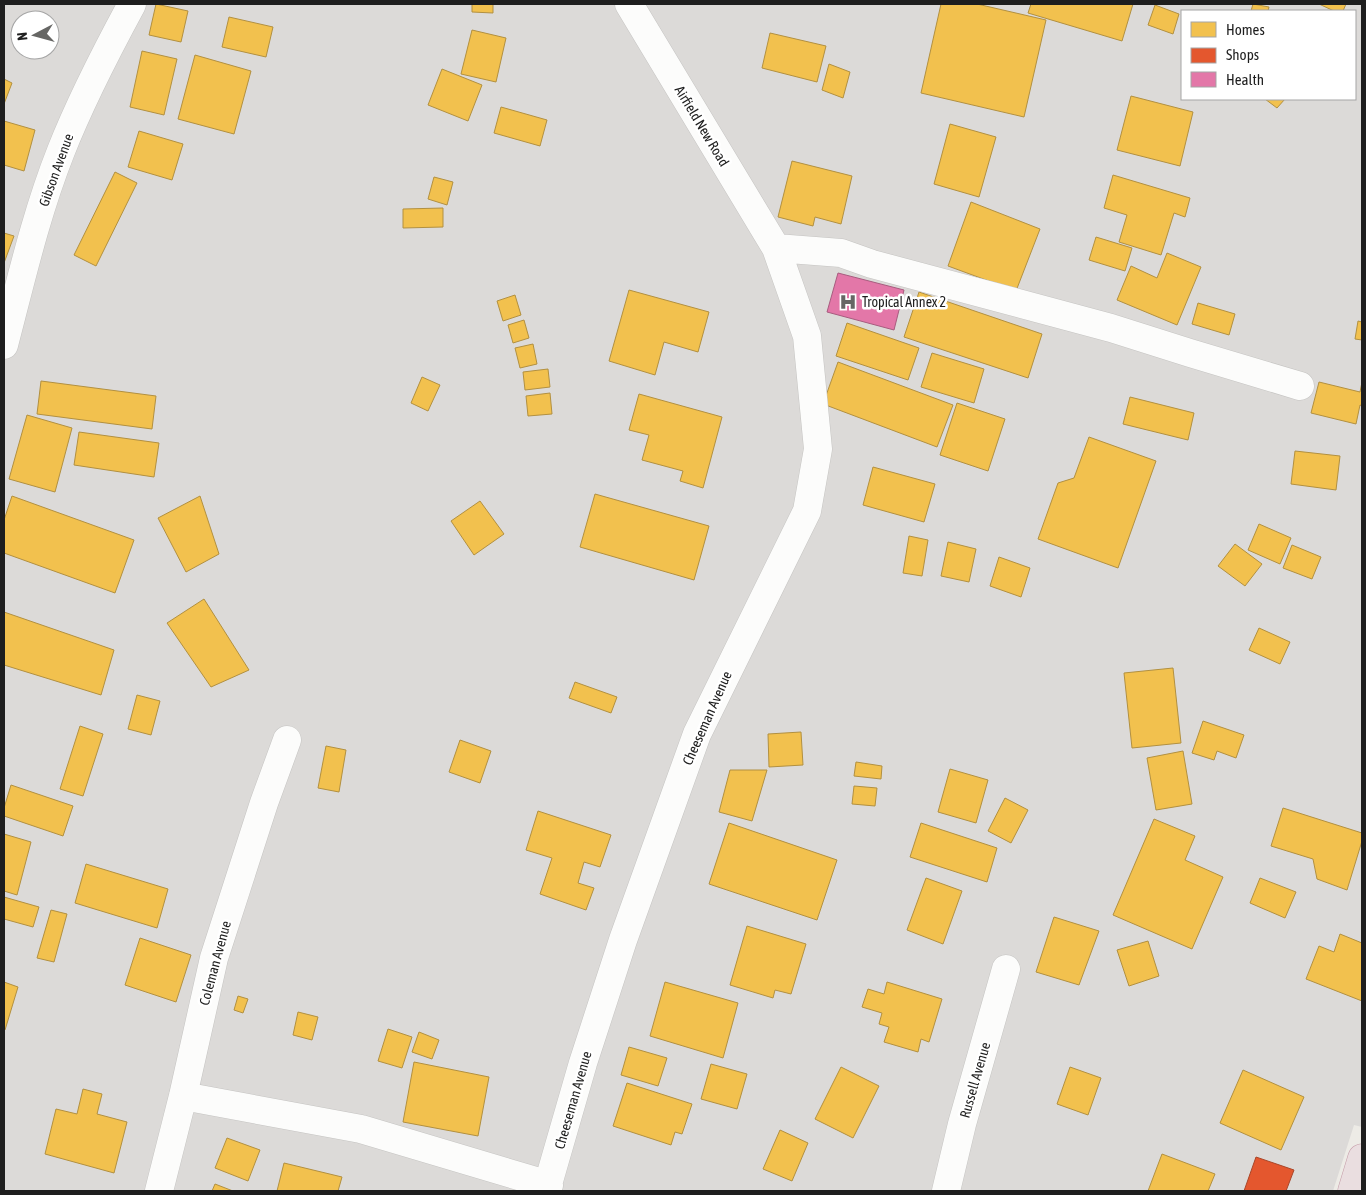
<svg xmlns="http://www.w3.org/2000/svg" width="1366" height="1195" viewBox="0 0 1366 1195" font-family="'Asap Condensed',sans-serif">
  <rect width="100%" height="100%" fill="#edebe6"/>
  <path fill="#dcdad8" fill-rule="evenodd" d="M 4,4 L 1362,4 L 1362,1127 L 1354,1125 L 1333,1191 L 4,1191 ZM 1182,11 L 1355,11 L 1355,99 L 1182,99 ZM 20,20 L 50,20 L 50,50 L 20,50 Z"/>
  <path fill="#f2c14e" stroke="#b29040" d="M 156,4 L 188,11 L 181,42 L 149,35 Z
    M 472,4 L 493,4 L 493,13 L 472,12 Z
    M 941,4 L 977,4 L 1046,20 L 1024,117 L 921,93 Z
    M 1031,4 L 1133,4 L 1122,41 L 1028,13 Z
    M 1253,4 L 1269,7 L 1268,11 L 1251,11 Z
    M 1319,4 L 1346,4 L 1343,11 L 1334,11 Z
    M 1155,5 L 1179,14 L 1173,34 L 1148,25 Z
    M 229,17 L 273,27 L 266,57 L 222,47 Z
    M 472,30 L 506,38 L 496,82 L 461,74 Z
    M 770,33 L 826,46 L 817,82 L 762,68 Z
    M 142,51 L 177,59 L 164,115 L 130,107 Z
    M 195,55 L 251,71 L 234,134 L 178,119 Z
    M 829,64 L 850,72 L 843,98 L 822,90 Z
    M 442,69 L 482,85 L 468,121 L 428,105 Z
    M 4,79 L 12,83 L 4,104 Z
    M 1131,96 L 1193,112 L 1180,166 L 1117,150 Z
    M 1265,99 L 1285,99 L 1277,108 Z
    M 501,107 L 547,120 L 540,146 L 494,133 Z
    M 4,121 L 35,130 L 24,171 L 4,165 Z
    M 950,124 L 996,137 L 979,197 L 934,184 Z
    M 139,131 L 183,144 L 172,180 L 128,167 Z
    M 792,161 L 852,176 L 841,224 L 815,217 L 813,226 L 778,217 Z
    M 115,172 L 137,183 L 96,266 L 74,255 Z
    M 1113,175 L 1190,198 L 1185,217 L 1174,213 L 1161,255 L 1119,242 L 1127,215 L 1104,208 Z
    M 434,177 L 453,182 L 447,205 L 428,199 Z
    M 971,202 L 1040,229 L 1016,291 L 948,266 Z
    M 443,208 L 443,227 L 403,228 L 403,209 Z
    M 4,233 L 14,236 L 4,263 Z
    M 1096,237 L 1132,248 L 1125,271 L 1089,260 Z
    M 1167,253 L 1201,267 L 1177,325 L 1117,300 L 1131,266 L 1157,278 Z
    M 629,290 L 709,312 L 698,352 L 664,342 L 655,375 L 609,361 Z
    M 919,292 L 1042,334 L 1028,378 L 904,337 Z
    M 515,295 L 521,315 L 503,321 L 497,301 Z
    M 1198,303 L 1235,314 L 1229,335 L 1192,324 Z
    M 524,320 L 529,338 L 513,343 L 508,325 Z
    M 1358,321 L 1362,322 L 1362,340 L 1355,339 Z
    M 847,323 L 919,348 L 908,380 L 836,356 Z
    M 533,344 L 537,364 L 520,368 L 515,348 Z
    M 932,353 L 984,369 L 974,403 L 921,387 Z
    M 838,362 L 953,405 L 937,447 L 823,404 Z
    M 548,369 L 550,387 L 525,390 L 523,372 Z
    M 422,377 L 440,385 L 428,411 L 411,403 Z
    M 41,381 L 156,396 L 152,429 L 37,414 Z
    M 1319,382 L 1360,392 L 1362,382 L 1362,406 L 1360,405 L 1356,424 L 1311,413 Z
    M 550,393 L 552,414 L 528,416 L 526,396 Z
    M 639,394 L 722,417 L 703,488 L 680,481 L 683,471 L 642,460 L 649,435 L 629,430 Z
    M 1130,397 L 1194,413 L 1188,440 L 1123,424 Z
    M 957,403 L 1005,419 L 988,471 L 940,455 Z
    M 27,415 L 72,428 L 55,492 L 9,479 Z
    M 79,432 L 159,443 L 154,477 L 74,465 Z
    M 1089,437 L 1156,461 L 1118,568 L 1038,539 L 1058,483 L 1074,478 Z
    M 1295,451 L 1340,456 L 1336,490 L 1291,484 Z
    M 873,467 L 935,484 L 924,522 L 863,505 Z
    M 595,494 L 709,526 L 694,580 L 580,547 Z
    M 12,496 L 134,540 L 115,593 L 4,553 L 4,520 Z
    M 200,496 L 219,554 L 186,572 L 158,518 Z
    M 480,501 L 504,534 L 474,555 L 451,521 Z
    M 1259,524 L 1291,538 L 1280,564 L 1248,550 Z
    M 909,536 L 928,540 L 922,576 L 903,573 Z
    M 948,542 L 976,549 L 969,582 L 941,576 Z
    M 1235,544 L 1262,564 L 1245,586 L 1218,566 Z
    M 1292,545 L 1321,557 L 1312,579 L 1283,568 Z
    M 999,557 L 1030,568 L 1021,597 L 990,586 Z
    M 204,599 L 249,670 L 211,687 L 167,623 Z
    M 4,612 L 114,650 L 101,695 L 4,665 Z
    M 1259,628 L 1290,642 L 1280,664 L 1249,650 Z
    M 1173,668 L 1181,743 L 1132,748 L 1124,673 Z
    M 575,682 L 617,697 L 611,713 L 569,698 Z
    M 137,695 L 160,701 L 151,735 L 128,729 Z
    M 1203,721 L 1244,735 L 1236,758 L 1217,751 L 1214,760 L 1192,753 Z
    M 80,726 L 103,734 L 83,796 L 60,789 Z
    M 801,732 L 803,765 L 769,767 L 768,734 Z
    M 460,740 L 491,751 L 480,783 L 449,772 Z
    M 326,746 L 346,750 L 339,792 L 318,788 Z
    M 1183,751 L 1192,804 L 1156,810 L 1147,758 Z
    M 856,762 L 882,766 L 881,779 L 854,776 Z
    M 950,769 L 988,780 L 976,823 L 938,812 Z
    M 730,770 L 767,770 L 752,821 L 719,812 Z
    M 11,785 L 73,806 L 63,836 L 4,816 L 4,808 Z
    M 854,786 L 877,788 L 875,806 L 852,804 Z
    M 1005,798 L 1028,810 L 1011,843 L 988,831 Z
    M 1283,808 L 1362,833 L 1362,841 L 1347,890 L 1317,879 L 1313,859 L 1271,846 Z
    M 538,811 L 611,835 L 600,867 L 584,862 L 578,883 L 594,888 L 586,910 L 540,894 L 552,858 L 526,850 Z
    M 1154,819 L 1195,836 L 1185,860 L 1223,877 L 1192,949 L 1113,915 Z
    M 729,823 L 837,860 L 817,920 L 709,884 Z
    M 921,823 L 997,848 L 987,882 L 910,857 Z
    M 4,834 L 31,842 L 17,895 L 4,891 Z
    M 86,864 L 168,889 L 157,928 L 75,903 Z
    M 926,878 L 962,891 L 943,944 L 907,930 Z
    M 1260,878 L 1296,892 L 1285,918 L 1250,903 Z
    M 4,897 L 39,907 L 33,927 L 4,919 Z
    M 51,910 L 67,914 L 54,962 L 37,958 Z
    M 1054,917 L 1099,931 L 1079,985 L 1036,972 Z
    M 747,926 L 806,944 L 791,994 L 775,990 L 773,998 L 730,985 Z
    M 1340,934 L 1362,943 L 1362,1001 L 1306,979 L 1319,946 L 1334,952 Z
    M 140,938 L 191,955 L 176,1002 L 125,985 Z
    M 1148,941 L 1159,976 L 1129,986 L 1117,950 Z
    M 4,982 L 18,987 L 5,1030 L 4,1029 Z
    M 665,982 L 738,1003 L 723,1058 L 650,1036 Z
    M 887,982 L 942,999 L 929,1042 L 921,1039 L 918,1052 L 884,1042 L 889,1027 L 879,1024 L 882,1013 L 862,1007 L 868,989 L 884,994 Z
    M 238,996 L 248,999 L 243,1013 L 234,1010 Z
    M 298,1012 L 318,1017 L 312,1040 L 293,1035 Z
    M 388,1029 L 412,1037 L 402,1068 L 378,1061 Z
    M 419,1032 L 439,1040 L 432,1059 L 412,1052 Z
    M 629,1047 L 667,1058 L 658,1086 L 621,1075 Z
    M 414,1062 L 489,1077 L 478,1136 L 403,1122 Z
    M 711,1064 L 747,1074 L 737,1109 L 701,1099 Z
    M 841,1067 L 879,1086 L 853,1138 L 815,1119 Z
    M 1070,1067 L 1101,1078 L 1088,1115 L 1057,1104 Z
    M 1243,1070 L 1304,1097 L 1281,1150 L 1220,1123 Z
    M 627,1083 L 692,1104 L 682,1134 L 675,1132 L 671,1145 L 613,1126 Z
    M 83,1089 L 102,1094 L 97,1114 L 127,1122 L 114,1173 L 45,1154 L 56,1109 L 77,1114 Z
    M 780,1130 L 808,1143 L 792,1181 L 763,1169 Z
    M 227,1138 L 260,1150 L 248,1181 L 215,1168 Z
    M 1162,1154 L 1215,1174 L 1208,1191 L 1148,1191 Z
    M 284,1163 L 342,1177 L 338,1191 L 277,1191 Z
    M 215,1184 L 233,1191 L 212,1191 Z"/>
  <path fill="#e4572e" stroke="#a94629" d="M 1256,1157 L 1294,1170 L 1286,1191 L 1244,1191 Z"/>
  <path fill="#e377a8" stroke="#a85c7f" d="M 838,273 L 904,290 L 894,330 L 827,312 Z"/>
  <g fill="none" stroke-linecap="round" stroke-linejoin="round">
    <g stroke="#c5c4c2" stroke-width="29">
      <path id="minor" d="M 776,248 L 841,253 L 872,264 L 1111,328 L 1190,353 L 1300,386
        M 4,345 C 21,280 36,214 61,151 C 81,100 106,52 132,4
        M 183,1096 L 361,1129 L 549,1185
        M 159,1191 L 183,1096 L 214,958 L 264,803 L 287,740
        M 546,1191 L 583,1063 L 623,940 L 697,734 L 807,511 L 818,449 L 807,336 L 776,248 L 629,4
        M 946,1191 L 962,1124 L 1006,969"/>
    </g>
    <g stroke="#c59ca8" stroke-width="29">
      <path id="highway" d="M 1352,1191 L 1362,1158"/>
    </g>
    <use href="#minor" stroke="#fcfcfb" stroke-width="28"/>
    <use href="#highway" stroke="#eadee0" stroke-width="28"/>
  </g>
  <defs>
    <g id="hospital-bare" transform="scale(1.35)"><path d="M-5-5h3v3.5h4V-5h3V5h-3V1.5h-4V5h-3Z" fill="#666664" stroke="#fff" stroke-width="2.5" paint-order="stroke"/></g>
  </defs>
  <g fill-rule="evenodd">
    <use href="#hospital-bare" x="848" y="302"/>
  </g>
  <g text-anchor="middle" stroke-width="5" stroke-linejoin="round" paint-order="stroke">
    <g font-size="14" fill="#1e1e1e" stroke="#fff">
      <text transform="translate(702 126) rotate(59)" y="5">Airfield New Road</text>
      <text transform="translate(56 170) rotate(-70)" y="5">Gibson Avenue</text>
      <text transform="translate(707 718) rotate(-66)" y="5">Cheeseman Avenue</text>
      <text transform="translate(215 963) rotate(-75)" y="5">Coleman Avenue</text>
      <text transform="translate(975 1080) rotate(-74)" y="5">Russell Avenue</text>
      <text transform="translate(573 1100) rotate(-74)" y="5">Cheeseman Avenue</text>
    </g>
    <g font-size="14" fill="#1e1e1e" stroke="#fff" text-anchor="start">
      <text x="862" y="307">Tropical Annex 2</text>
    </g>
  </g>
  <rect width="1366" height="1195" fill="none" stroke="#1e1e1e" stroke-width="10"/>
  <rect x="1181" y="10" width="175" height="90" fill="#ffffff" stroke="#a5a5a5"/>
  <rect x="1191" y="22" width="25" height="15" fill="#f2c14e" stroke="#a5a5a5"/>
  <text x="1226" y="35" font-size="15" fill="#1e1e1e">Homes</text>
  <rect x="1191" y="48" width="25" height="15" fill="#e4572e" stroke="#a5a5a5"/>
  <text x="1226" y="60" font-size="15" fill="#1e1e1e">Shops</text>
  <rect x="1191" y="72" width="25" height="15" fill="#e377a8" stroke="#a5a5a5"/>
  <text x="1226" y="85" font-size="15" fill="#1e1e1e">Health</text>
  <g transform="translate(35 35) rotate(264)"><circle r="24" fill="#ffffff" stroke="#a5a5a5"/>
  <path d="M0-4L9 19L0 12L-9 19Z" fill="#666664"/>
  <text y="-8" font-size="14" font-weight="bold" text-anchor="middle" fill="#1e1e1e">N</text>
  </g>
</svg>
